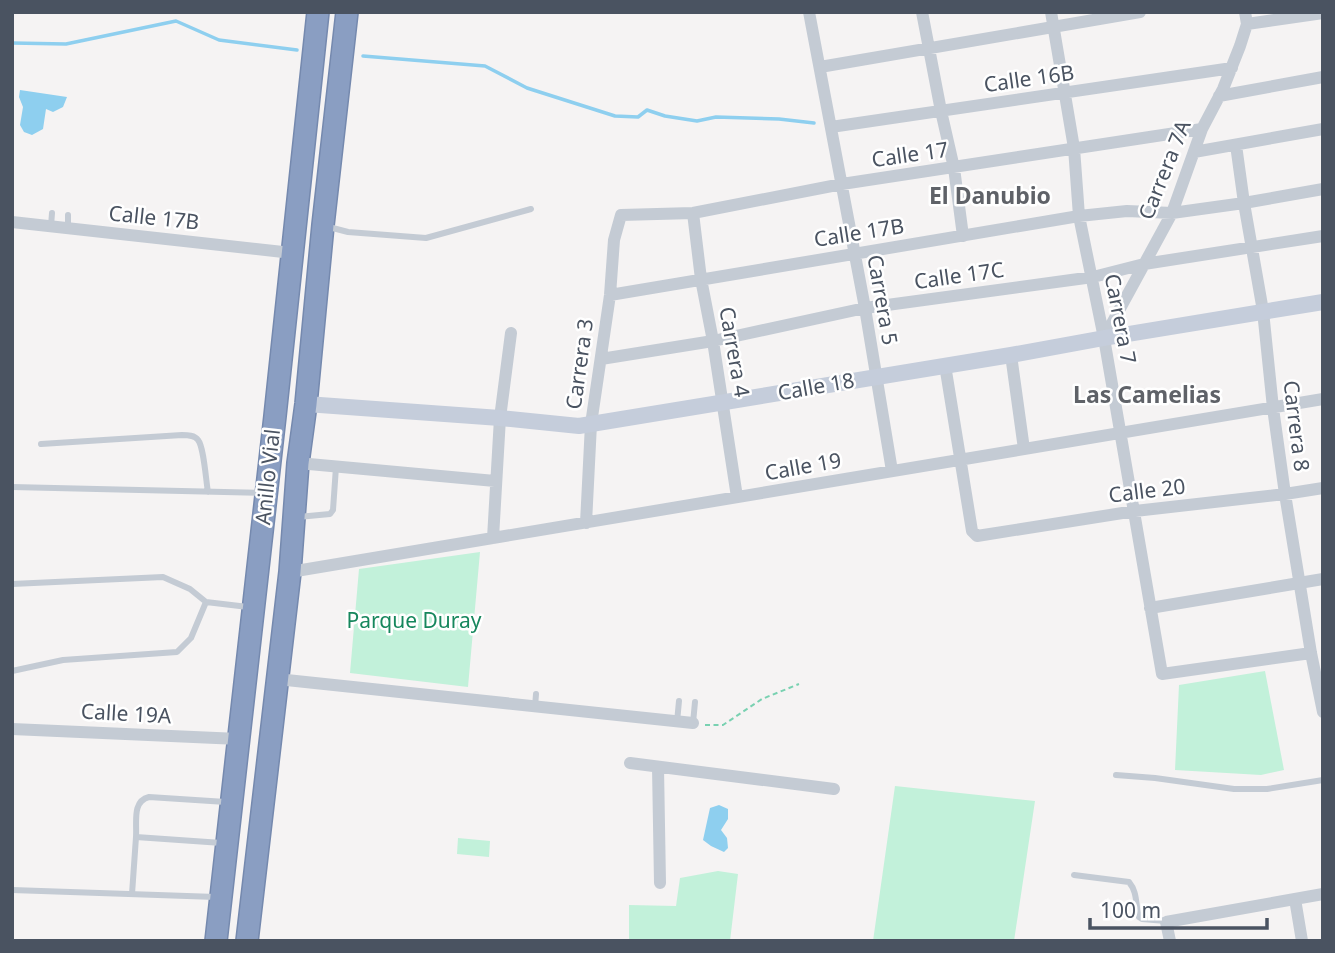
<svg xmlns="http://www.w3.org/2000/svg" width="1335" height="953" viewBox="0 0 1335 953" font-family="'Noto Sans',sans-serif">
  <rect width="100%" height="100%" fill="#f5f3f3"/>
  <path fill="#c2f1da" d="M 480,552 L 468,687 L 350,673 L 359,569 Z
    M 1265,671 L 1284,770 L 1261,775 L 1175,770 L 1179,685 Z
    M 895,786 L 1035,801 L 1014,941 L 873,941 Z
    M 458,838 L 490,841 L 489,857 L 457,854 Z
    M 718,871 L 738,874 L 730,941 L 629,941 L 629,905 L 676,906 L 680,878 Z"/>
  <path fill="#8ecfef" d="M 20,90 L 67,97 L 63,107 L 53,112 L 46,109 L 43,129 L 32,135 L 24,132 L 20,125 L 23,107 L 19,97 Z
    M 719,805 L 728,809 L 728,819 L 721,830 L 727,838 L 728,848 L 724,852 L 711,846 L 703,840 L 710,808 Z"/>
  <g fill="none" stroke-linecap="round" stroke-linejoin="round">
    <path stroke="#8ecfef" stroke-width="3.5" d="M 12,43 L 66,44 L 176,21 L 219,40 L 297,50
      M 363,56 L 485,66 L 527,88 L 615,116 L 638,117 L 647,110 L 665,116 L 697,121 L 716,117 L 779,119 L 814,123"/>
    <g stroke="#7589ae" stroke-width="24">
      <path id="highway" d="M 216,941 L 275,416 L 318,12
        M 247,941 L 290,572 L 298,463 L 306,404 L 323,225 L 347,12"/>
    </g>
    <path stroke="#79d1b1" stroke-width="2" stroke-dasharray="5 3.5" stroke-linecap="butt" d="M 705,725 L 723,725 L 762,699 L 799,684"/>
    <path stroke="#c4cbd4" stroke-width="6" d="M 51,226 L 52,213
      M 325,226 L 348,232 L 426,238 L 531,209
      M 68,228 L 68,215
      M 41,444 L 182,435 C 187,435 195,435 198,440 C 204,447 206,482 208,492
      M 12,487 L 262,493
      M 298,517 L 330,514 L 333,510 L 336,467
      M 12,584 L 163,577 L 190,589 L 206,602 L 248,607
      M 12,671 L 63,660 L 177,652 L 191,638 L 206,602
      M 535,707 L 536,694
      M 677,722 L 679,701
      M 693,723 L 695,702
      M 1116,775 L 1155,778 L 1234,789 L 1267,789 L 1323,780
      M 136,837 C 137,822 132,801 149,797 L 226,802
      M 1074,875 L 1129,882 C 1138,893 1135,904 1139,917 L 1142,919 L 1166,921
      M 12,890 L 216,897
      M 132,894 L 136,837 L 222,843"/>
    <path stroke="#c4cbd4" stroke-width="12" d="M 809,12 L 865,308 L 892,471
      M 922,12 L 941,111 L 954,168 L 963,236
      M 1051,12 L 1074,148 L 1079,216 L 1104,338 L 1162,674 L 1311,653
      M 1247,24 L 1323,13
      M 820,67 L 1140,12
      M 1219,96 L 1323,77
      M 831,127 L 1232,68
      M 1236,145 L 1244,203 L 1263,311 L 1273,408 L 1285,494 L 1311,653 L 1323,712
      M 1194,152 L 1323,129
      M 693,213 L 701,279 L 713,341 L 737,497
      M 12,222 L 292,253
      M 610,295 L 1079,216 L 1127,211 L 1172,213 L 1244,203 L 1323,189
      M 1104,338 L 1172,213 L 1202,129 L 1223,89 L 1240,46 L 1247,24 L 1245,12
      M 1011,355 L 1024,449
      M 601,359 L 713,341 L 865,308 L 1093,277 L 1144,264 L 1323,236
      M 945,365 L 972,531 L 977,536 L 1135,511 L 1285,494 L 1323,488
      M 298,463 L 495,481
      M 586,523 L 591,424 L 610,295 L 614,240 L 621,215 L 693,213 L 842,184 L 1202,129
      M 493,538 L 500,418 L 511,333
      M 290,572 L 1323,399
      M 1150,608 L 1323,579
      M 277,679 L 693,723
      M 12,729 L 239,739
      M 630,763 L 834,789
      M 658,767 L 660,883
      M 1295,899 L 1302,941
      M 1170,941 L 1166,922 L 1323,894"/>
    <path stroke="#c5cddb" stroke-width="16" d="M 306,404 L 500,418 L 579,426 L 1011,355 L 1104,338 L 1323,302"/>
    <use href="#highway" stroke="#8a9ec2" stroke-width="21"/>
  </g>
  <g text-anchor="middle" stroke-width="5" stroke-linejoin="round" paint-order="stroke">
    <g font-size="21" fill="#4a5361" stroke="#fff">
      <text transform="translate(1029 79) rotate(-8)" y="7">Calle 16B</text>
      <text transform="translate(910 155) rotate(-8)" y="7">Calle 17</text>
      <text transform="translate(1165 170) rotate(-68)" y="7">Carrera 7A</text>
      <text transform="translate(154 218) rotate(6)" y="7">Calle 17B</text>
      <text transform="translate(859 233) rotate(-9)" y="7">Calle 17B</text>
      <text transform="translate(959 276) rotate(-8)" y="7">Calle 17C</text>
      <text transform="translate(882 300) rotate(80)" y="7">Carrera 5</text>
      <text transform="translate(1120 319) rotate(79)" y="7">Carrera 7</text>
      <text transform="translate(734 352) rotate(80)" y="7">Carrera 4</text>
      <text transform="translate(580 364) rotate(-82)" y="7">Carrera 3</text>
      <text transform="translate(816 387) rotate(-10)" y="7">Calle 18</text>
      <text transform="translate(1296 426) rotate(83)" y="7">Carrera 8</text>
      <text transform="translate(803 467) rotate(-10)" y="7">Calle 19</text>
      <text transform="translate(268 477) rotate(-84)" y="7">Anillo Vial</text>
      <text transform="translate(1147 491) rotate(-7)" y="7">Calle 20</text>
      <text transform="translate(126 714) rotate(3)" y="7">Calle 19A</text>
    </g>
    <g font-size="21" fill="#16875d" stroke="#fff">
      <text x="414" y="628">Parque Duray</text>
    </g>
    <g font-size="23" font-weight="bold" fill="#5f6268" stroke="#fff">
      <text x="990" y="204">El Danubio</text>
      <text x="1147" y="403">Las Camelias</text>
    </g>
  </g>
  <rect width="1335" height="953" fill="none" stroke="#4a5361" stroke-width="28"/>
  <path d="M1090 918v10h177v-10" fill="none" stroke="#4a5361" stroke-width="3.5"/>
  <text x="1100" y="918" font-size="21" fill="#4a5361" stroke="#ffffff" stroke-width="5" paint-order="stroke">100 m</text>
</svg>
